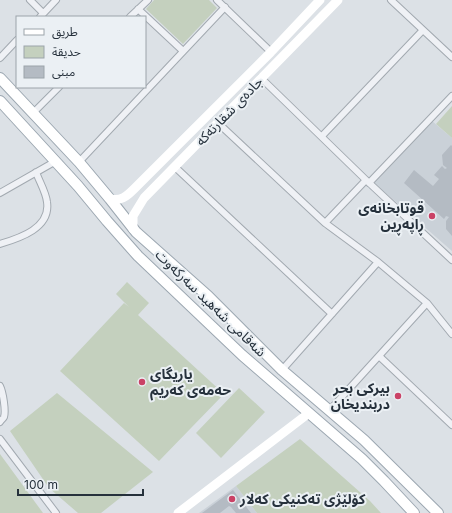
<svg xmlns="http://www.w3.org/2000/svg" width="452" height="513" viewBox="0 0 452 513" font-family="Inter,'Noto Sans Arabic',sans-serif">
  <rect width="100%" height="100%" fill="#dce1e6"/>
  <path fill="#cad1d8" d="M 432,121 L 452,138 L 452,251 L 373,182 Z
    M 236,486 L 257,513 L 199,513 Z"/>
  <path fill="#c4d0be" d="M 154,0 L 209,0 L 217,8 L 183,44 L 146,9 Z
    M 452,106 L 452,138 L 436,124 Z
    M 127,282 L 149,303 L 138,315 L 224,394 L 159,461 L 60,371 L 124,303 L 129,307 L 116,294 Z
    M 239,388 L 265,412 L 221,458 L 196,433 Z
    M 57,393 L 153,472 L 101,513 L 78,513 L 49,488 L 10,431 Z
    M 300,439 L 370,501 L 381,513 L 257,513 L 236,486 Z
    M 0,454 L 43,513 L 0,513 Z"/>
  <path fill="#b4bbc3" d="M 451,145 L 452,146 L 452,236 L 446,229 L 446,221 L 449,217 L 446,216 L 444,219 L 404,183 L 414,170 L 433,186 L 439,179 L 434,175 L 442,166 L 445,169 L 447,168 L 443,165 L 442,155 Z
    M 233,490 L 251,513 L 236,513 L 231,507 L 229,506 L 220,513 L 202,513 Z"/>
  <g fill="none" stroke-linecap="round" stroke-linejoin="round">
    <g stroke="#a2a9b0" stroke-width="8">
      <path id="minor" d="M 30,0 L 43,13
        M 217,0 L 271,52
        M 391,0 L 452,57
        M 138,9 L 183,51
        M 40,17 L 56,0
        M 130,17 L 148,0
        M 0,58 L 17,40
        M 261,78 L 366,180 L 452,260
        M 34,112 L 59,87
        M 218,123 L 325,223 L 378,262 L 427,303 L 452,334
        M 322,136 L 423,30
        M 79,162 L 225,7
        M 175,167 L 332,314
        M 369,183 L 452,96
        M 0,193 L 56,161
        M 325,223 L 366,180
        M 0,244 C 20,238 51,228 47,202 C 46,192 39,181 36,172
        M 379,356 L 452,425
        M 282,370 L 378,262
        M 0,386 C 3,392 6,411 4,417 C 3,419 1,420 0,422
        M 329,411 L 427,303
        M 0,439 L 56,513"/>
    </g>
    <g stroke="#9ca7b1" stroke-width="12">
      <path id="primary" d="M 0,78 L 79,162 L 110,199 L 136,232 L 208,296 L 282,370 L 364,440 L 438,513
        M 0,101 L 78,186 L 107,221 L 138,256 L 242,355 L 362,459 L 384,481 L 414,513"/>
    </g>
    <use href="#minor" stroke="#eff1f5" stroke-width="6"/>
    <path stroke="#fff" stroke-width="9" d="M 110,199 C 121,201 126,197 134,189 L 271,52 L 320,0
      M 133,229 L 133,216 L 144,198 L 338,0
      M 178,513 L 309,413"/>
    <use href="#primary" stroke="#fff" stroke-width="10"/>
  </g>
  <g fill="#ca4266" stroke="#ebf0f4" stroke-width="1.5">
    <circle cx="432" cy="216" r="4"/>
    <circle cx="142" cy="382" r="4"/>
    <circle cx="398" cy="396" r="4"/>
    <circle cx="232" cy="499" r="4"/>
  </g>
  <g text-anchor="middle" stroke-width="4" stroke-linejoin="round" paint-order="stroke">
    <g font-size="14" fill="#26313c" stroke="#ebf0f4">
      <text transform="translate(229 111) rotate(-46)" y="5">جادەی شقارتەکە</text>
      <text transform="translate(211 303) rotate(44)" y="5">شەقامی شەهید سەرکەوت</text>
    </g>
    <g font-size="14" font-weight="bold" fill="#26313c" stroke="#ebf0f4" text-anchor="end">
      <text x="424" y="213">قوتابخانەی<tspan x="424" dy="16">ڕاپەڕین</tspan></text>
      <text x="150" y="379" text-anchor="start">یاریگای<tspan x="150" dy="16">‌حەمەی کەریم</tspan></text>
      <text x="390" y="393">بيركى بحر<tspan x="390" dy="16">دربنديخان</tspan></text>
      <text x="240" y="504" text-anchor="start">کۆلێژی تەکنیکی کەلار</text>
    </g>
  </g>
  <rect x="16" y="16" width="130" height="72" fill="#ebf0f4" stroke="#9ca4aa"/>
  <rect x="24" y="29" width="20" height="6" fill="#ffffff" stroke="#9ca4aa"/>
  <text x="52" y="36" font-size="12" fill="#26313c">طريق</text>
  <rect x="24" y="46" width="20" height="12" fill="#c4d0be" stroke="#9ca4aa"/>
  <text x="52" y="56" font-size="12" fill="#26313c">حديقة</text>
  <rect x="24" y="66" width="20" height="12" fill="#b4bbc3" stroke="#9ca4aa"/>
  <text x="52" y="76" font-size="12" fill="#26313c">مبنى</text>
  <path d="M18 489v6h125v-6" fill="none" stroke="#26313c" stroke-width="2"/>
  <text x="24" y="489" font-size="12" fill="#26313c" stroke="#ebf0f4" stroke-width="3" paint-order="stroke">100 m</text>
</svg>
